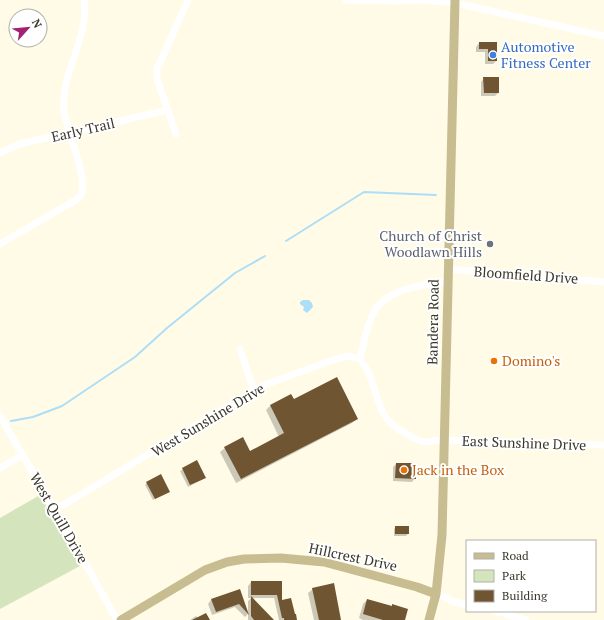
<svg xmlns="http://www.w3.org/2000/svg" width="604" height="620" viewBox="0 0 604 620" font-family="'PT Serif',serif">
  <rect width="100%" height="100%" fill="#fffbe6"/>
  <path fill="#d4e5be" d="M 40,495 L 80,566 L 0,609 L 0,518 Z"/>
  <path fill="#addef7" d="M 303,300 L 309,300 L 312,303 L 313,307 L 307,313 L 303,310 L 304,307 L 300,304 L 300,302 Z"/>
  <path fill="#0003" d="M 479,43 L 496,43 L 496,61 L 493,64 L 485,64 L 485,52 L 476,52 L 476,47 Z
    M 484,78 L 498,93 L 495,96 L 481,96 L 481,82 Z
    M 293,401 L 357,419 L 352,423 L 236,483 L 220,452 L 225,448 L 249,452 L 279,437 L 266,410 L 270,406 Z
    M 197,462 L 203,479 L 188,487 L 180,471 Z
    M 396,464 L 415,478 L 412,482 L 393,481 L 393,467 Z
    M 147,483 L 167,493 L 153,500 L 145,485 Z
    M 396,527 L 408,534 L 406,536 L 394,536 L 394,529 Z
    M 251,582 L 281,582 L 281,601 L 296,620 L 279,620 L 274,598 L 251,598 L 273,620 L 248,620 L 248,614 L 245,617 L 235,607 L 212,615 L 208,604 L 211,600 L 239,590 L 248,614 L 248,601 L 251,598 L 248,598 L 248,586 Z
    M 313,589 L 340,620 L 314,620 L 308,593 Z
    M 367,600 L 391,607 L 392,605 L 404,620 L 363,620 L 359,618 L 363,604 Z
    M 196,616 L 198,618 L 208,620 L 190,620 Z"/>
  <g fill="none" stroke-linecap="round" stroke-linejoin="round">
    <path stroke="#addef7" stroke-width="2" d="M 286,241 L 364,192 L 436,195
      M 11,421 L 33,417 L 62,406 L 135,357 L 167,328 L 235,273 L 265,256"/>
  </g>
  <path fill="#6f5532" d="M 479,42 L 497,42 L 497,61 L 488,61 L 488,49 L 479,49 Z
    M 483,77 L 499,77 L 499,93 L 484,93 Z
    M 337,377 L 358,419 L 241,479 L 224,447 L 243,437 L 250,451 L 284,433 L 270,405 L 291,394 L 294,399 Z
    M 197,460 L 206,478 L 190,485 L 182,468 Z
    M 396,463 L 416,463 L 416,479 L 395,478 Z
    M 161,474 L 170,492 L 155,499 L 146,482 Z
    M 395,526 L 409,526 L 409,534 L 395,534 Z
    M 251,581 L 282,581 L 282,600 L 291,598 L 295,614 L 296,614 L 297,620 L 284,620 L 284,618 L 282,618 L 277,595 L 251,595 Z
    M 334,583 L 341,620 L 319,620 L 312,588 Z
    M 240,589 L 249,615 L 239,604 L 216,612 L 211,599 Z
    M 251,596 L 274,620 L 254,620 L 251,616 Z
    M 367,599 L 392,606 L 392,604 L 408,609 L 405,620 L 383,620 L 363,614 Z
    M 206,613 L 210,620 L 192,620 Z"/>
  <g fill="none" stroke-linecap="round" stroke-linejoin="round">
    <path stroke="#fff" stroke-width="7" d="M 345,0 L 399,1 L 417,0
      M 421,0 L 455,3 L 604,36
      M 176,134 L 157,79 L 157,69 L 188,0
      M 0,153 L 19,144 L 168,110
      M 0,244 L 74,201 C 77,199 81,196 82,192 C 87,178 67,129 64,111 C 61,84 76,57 82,31 C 85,20 85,10 84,0
      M 448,269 L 604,282
      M 240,349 L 254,391
      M 360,359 C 364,344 366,326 374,312 C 387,288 424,285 448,281
      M 0,416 L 68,533 L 117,620
      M 0,468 L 23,455
      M 55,510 L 264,385 L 333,360 L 349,356 L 360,359 L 364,365 L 369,373 L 381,409 L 387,419 L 393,425 L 401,431 L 416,439 L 424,442 L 444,440 L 604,445
      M 436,594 L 448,598 L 451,601 L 467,605
      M 495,611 L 526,620"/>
    <path stroke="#c8bc91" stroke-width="9" d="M 121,620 L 205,570 L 227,562 L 244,559 L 281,558 L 324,562 L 417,587 L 436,594
      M 429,620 L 436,594 L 442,535 L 455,0"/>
  </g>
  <circle fill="#3f7fe0" stroke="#fff" stroke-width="1.5" cx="493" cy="55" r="4"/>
  <circle fill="#6b7280" stroke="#fff" stroke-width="1.5" cx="490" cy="244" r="4"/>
  <g fill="#e8710a" stroke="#fff" stroke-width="1.5">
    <circle cx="494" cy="361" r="4"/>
    <circle cx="404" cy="470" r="4"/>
  </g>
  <g text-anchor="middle" stroke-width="4" stroke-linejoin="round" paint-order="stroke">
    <g font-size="14" fill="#366cbe" stroke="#fff" text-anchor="start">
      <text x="501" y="52">Automotive<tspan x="501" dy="16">Fitness Center</tspan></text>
    </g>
    <g font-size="14" fill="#3a372a" stroke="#fff">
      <text transform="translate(83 130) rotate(-13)" y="5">Early Trail</text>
      <text transform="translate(526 275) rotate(4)" y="5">Bloomfield Drive</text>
      <text transform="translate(433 322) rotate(-89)" y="5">Bandera Road</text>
      <text transform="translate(208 420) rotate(-31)" y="5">West Sunshine Drive</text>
      <text transform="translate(524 443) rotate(2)" y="5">East Sunshine Drive</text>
      <text transform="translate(59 518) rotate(60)" y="5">West Quill Drive</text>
      <text transform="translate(353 557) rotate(12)" y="5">Hillcrest Drive</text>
    </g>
    <g font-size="14" fill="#5b616d" stroke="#fff" text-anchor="end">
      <text x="482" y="241">Church of Christ<tspan x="482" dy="16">Woodlawn Hills</tspan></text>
    </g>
    <g font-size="14" fill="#c56008" stroke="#fff" text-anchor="start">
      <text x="502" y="366">Domino's</text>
      <text x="412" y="475">Jack in the Box</text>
    </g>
  </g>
  <rect x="466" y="540" width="130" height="72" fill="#ffffff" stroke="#b0afaa"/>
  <rect x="474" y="553" width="20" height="6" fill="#c8bc91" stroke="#b0afaa"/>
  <text x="502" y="560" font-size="12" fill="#3a372a">Road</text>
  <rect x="474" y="570" width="20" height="12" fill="#d4e5be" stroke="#b0afaa"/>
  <text x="502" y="580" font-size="12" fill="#3a372a">Park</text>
  <rect x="474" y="590" width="20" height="12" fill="#6f5532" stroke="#b0afaa"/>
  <text x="502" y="600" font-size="12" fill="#3a372a">Building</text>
  <g transform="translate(28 28) rotate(63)"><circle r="19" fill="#ffffff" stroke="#b0afaa"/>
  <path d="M0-3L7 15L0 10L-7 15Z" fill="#a32171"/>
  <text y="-6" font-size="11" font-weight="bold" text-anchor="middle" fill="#3a372a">N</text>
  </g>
</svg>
